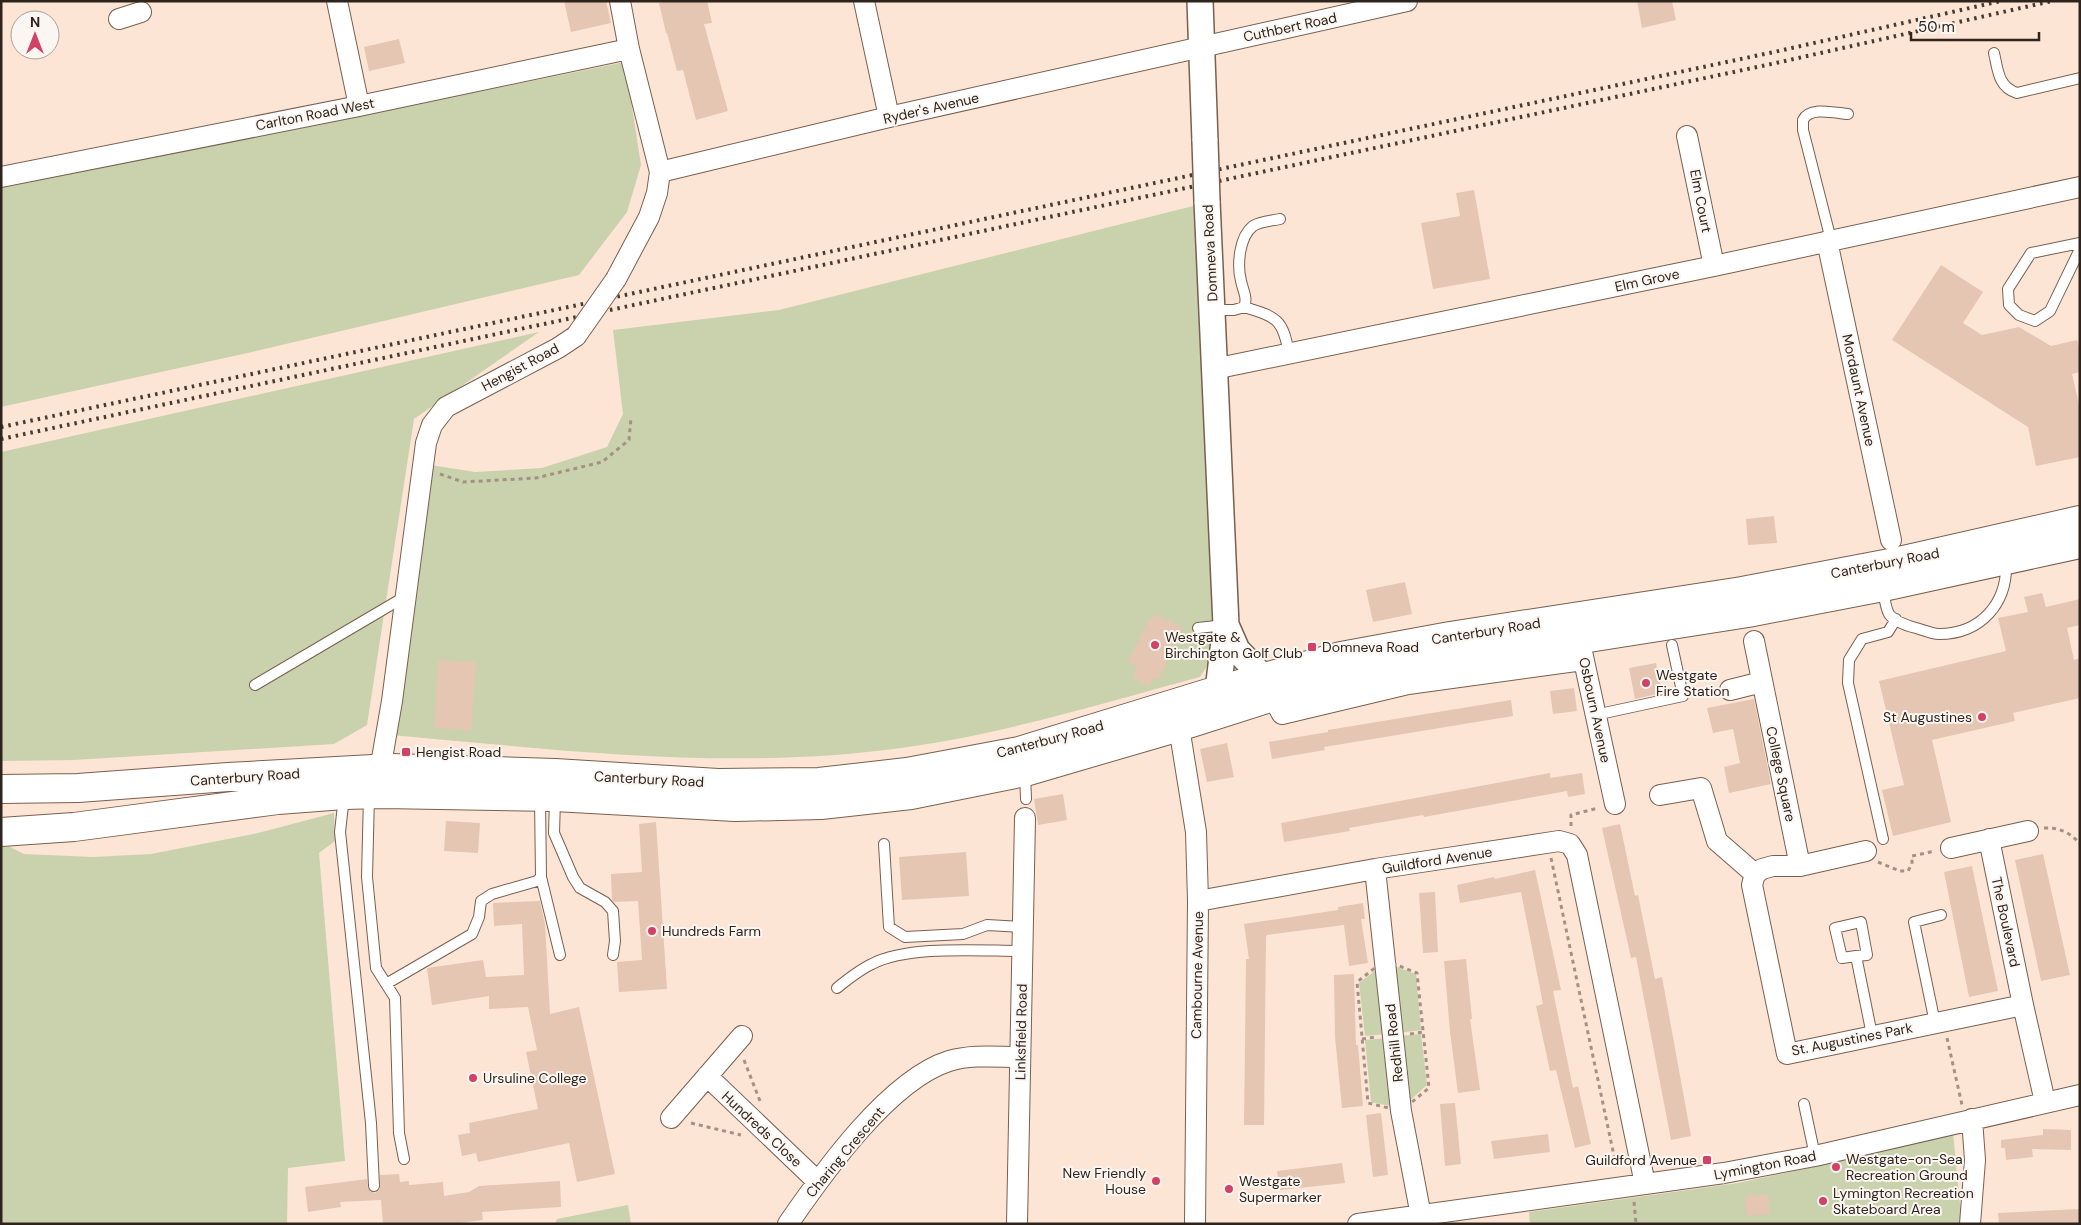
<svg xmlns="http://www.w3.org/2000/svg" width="2081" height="1225" viewBox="0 0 2081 1225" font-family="'DM Sans',sans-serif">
  <rect width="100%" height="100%" fill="#fde5d5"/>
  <path fill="#c9d2ad" d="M 625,62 L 641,165 L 627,212 L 579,275 L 252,352 L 1,407 L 1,188 Z
    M 1197,205 L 1215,654 L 1200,677 C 1103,703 1007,733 908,747 C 736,772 563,750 391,735 L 431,465 L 475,472 L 542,468 L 607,447 L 623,414 L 613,330 L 779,310 Z
    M 539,332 L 414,419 L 367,725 L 334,744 L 74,760 L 1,761 L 1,452 Z
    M 334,813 L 335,841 L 319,853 L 345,1161 L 288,1168 L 287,1223 L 1,1224 L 1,847 L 10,847 L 24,854 L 93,857 L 151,854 L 258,833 Z
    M 1391,965 L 1416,974 L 1421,1030 L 1398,1033 Z
    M 1380,967 L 1387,1034 L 1365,1036 L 1359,983 Z
    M 1421,1034 L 1427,1085 L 1406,1104 L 1399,1036 Z
    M 1387,1038 L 1395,1107 L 1371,1102 L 1365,1040 Z
    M 1953,1133 L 1962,1224 L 1530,1224 L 1529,1212 L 1738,1183 L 1854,1158 Z
    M 628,1205 L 631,1224 L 555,1224 L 557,1219 Z"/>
  <path fill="#e4c6b3" d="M 564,1 L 606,1 L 611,23 L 571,32 Z
    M 666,1 L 707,1 L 712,23 L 704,24 L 728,111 L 696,120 L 683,70 L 677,71 L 667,33 L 666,33 L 659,3 Z
    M 1637,1 L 1672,1 L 1676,20 L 1642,28 Z
    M 399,39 L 405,63 L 369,71 L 364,47 Z
    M 1474,190 L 1490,279 L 1433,289 L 1421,223 L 1460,216 L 1456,193 Z
    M 1941,265 L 1983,292 L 1963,323 L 1982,335 L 2019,327 L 2051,346 L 2077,340 L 2080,351 L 2080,372 L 2072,374 L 2080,409 L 2080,457 L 2036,466 L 2028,427 L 1892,340 Z
    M 1774,516 L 1777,543 L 1748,545 L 1746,519 Z
    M 1405,582 L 1412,614 L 1373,622 L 1366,590 Z
    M 2042,593 L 2046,607 L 2080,599 L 2080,625 L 2067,628 L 2074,660 L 2080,658 L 2080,698 L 2013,713 L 2015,721 L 1932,740 L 1951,822 L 1893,836 L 1882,790 L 1904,785 L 1879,681 L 2006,651 L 1998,618 L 2028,612 L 2024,597 Z
    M 1154,614 L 1183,627 L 1158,680 L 1153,678 L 1149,686 L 1133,678 L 1137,666 L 1128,662 L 1148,621 L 1150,622 Z
    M 438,660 L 476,662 L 471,730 L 434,728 Z
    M 1656,663 L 1662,693 L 1635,699 L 1629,668 Z
    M 1574,688 L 1577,711 L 1553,714 L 1550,691 Z
    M 1754,699 L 1771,784 L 1729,793 L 1724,767 L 1740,763 L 1733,729 L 1713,733 L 1707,708 Z
    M 1511,700 L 1513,716 L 1324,747 L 1325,750 L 1272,759 L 1269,742 L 1328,732 L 1328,730 Z
    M 1227,743 L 1234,777 L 1207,782 L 1200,749 Z
    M 1550,773 L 1550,778 L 1582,773 L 1585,794 L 1568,797 L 1567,791 L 1424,817 L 1423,815 L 1349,828 L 1350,831 L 1284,842 L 1281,823 Z
    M 1063,794 L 1067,820 L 1038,825 L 1034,799 Z
    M 446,821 L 480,823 L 478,853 L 444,851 Z
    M 656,822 L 667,989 L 619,992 L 617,962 L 642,960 L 638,901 L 614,902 L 612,900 L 611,874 L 642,872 L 639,824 Z
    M 1620,824 L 1635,896 L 1638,895 L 1655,979 L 1662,977 L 1691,1136 L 1671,1140 L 1636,957 L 1631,958 L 1602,828 Z
    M 966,852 L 969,896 L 902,900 L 899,857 Z
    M 2043,854 L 2070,975 L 2041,981 L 2015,860 Z
    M 1972,866 L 1998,991 L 1969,997 L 1944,872 Z
    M 1535,870 L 1561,990 L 1553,991 L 1573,1088 L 1578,1086 L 1591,1144 L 1575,1148 L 1556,1070 L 1550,1071 L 1536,1006 L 1543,1004 L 1521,892 L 1460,903 L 1457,885 L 1494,877 L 1495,879 Z
    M 1435,892 L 1438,952 L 1423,953 L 1419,893 Z
    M 540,901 L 545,924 L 550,1014 L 579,1007 L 615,1174 L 577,1182 L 569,1143 L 478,1162 L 476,1153 L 462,1156 L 458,1135 L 470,1133 L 469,1123 L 538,1109 L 526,1052 L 537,1050 L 528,1007 L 489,1009 L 489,996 L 432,1005 L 427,968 L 483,960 L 486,977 L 524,975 L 522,924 L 494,926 L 493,903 Z
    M 1363,903 L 1365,919 L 1361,919 L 1368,963 L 1349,966 L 1344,925 L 1267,935 L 1266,937 L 1264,1125 L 1244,1125 L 1246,959 L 1249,959 L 1244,924 L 1338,910 L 1338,907 Z
    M 1466,959 L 1472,1019 L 1470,1019 L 1480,1090 L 1458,1093 L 1450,1032 L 1444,961 Z
    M 1354,974 L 1356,1045 L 1358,1045 L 1363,1106 L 1342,1108 L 1335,1037 L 1334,975 Z
    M 1455,1103 L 1461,1164 L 1445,1166 L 1440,1104 Z
    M 1381,1113 L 1388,1175 L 1373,1177 L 1366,1115 Z
    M 2043,1129 L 2071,1130 L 2071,1150 L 2032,1149 L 2033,1157 L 2006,1160 L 2005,1148 L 2001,1148 L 2001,1140 L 2043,1135 Z
    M 1548,1134 L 1550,1152 L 1494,1159 L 1491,1141 Z
    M 1342,1163 L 1345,1183 L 1280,1190 L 1277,1171 Z
    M 399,1174 L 400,1182 L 409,1181 L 409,1185 L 443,1182 L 444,1196 L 469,1192 L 479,1186 L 560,1181 L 561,1207 L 482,1212 L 483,1220 L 452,1224 L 383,1224 L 381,1200 L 340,1202 L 341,1207 L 308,1212 L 305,1187 L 367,1179 L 368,1189 L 375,1193 L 380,1189 L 380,1175 Z
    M 1768,1194 L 1770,1214 L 1747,1216 L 1745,1196 Z
    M 2080,1209 L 2080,1224 L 1999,1224 L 1998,1213 Z"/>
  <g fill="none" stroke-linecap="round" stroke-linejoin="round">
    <g stroke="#7a5f4f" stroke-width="12">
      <path id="service" d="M 1994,53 C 1998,70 1998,87 2017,93 L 2080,78
        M 1831,240 L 1803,130 L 1803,120 C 1810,106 1835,113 1848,114
        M 2080,243 L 2031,253 L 2008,289 L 2009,305 L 2019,315 L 2035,321 L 2050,311 L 2080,249
        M 1244,307 C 1277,317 1283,319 1289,354
        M 1212,310 L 1234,310 L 1244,307 C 1248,298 1243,291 1241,281 C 1237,265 1239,237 1253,226 C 1261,221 1271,221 1280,219
        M 1883,587 C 1884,595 1885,607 1889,614 C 1894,621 1908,626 1916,628 C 1923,630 1932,634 1939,634 C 1981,634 2008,603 2006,562
        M 1198,628 L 1225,625
        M 255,685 L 406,596
        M 1595,715 L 1683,696 L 1672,645
        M 1025,773 L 1026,799
        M 344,796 L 340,832 L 371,1123 L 374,1186
        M 369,796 L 367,877 L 376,968 L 395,998 L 399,1133 L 404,1159
        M 540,798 L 541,877 L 560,955
        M 555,799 L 554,833 L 573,877 L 580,888 L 605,902 L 613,911 L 615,941 L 613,955
        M 1883,839 L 1848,683 L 1849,660 L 1862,639 L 1888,632 L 1896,619
        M 884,844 L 889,927 L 905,937 L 963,934 L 987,925 L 1023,927
        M 1856,956 L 1867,955 L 1861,922 L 1835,928 L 1842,958 L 1856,956 L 1872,1035
        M 386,984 L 472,934 L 479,917 L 481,901 L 492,894 L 537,881 L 541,877
        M 837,988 C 848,979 859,970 872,964 C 909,945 980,951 1022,951
        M 1935,1023 L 1914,922 L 1941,915
        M 1804,1104 L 1815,1156"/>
    </g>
    <g stroke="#7a5f4f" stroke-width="22">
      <path id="minor" d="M 337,1 L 359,106
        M 864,1 L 889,117
        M 119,19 L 141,12
        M 1687,136 L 1714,266
        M 660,172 L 889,117 L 1407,1
        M 1,177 L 359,106 L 629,49
        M 1827,241 L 1891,540
        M 616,279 L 649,217 L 657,193 L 660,172 L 629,49 L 620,1
        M 1214,369 L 1714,266 L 2080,187
        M 1754,641 L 1800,866
        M 1581,647 L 1615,804
        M 1730,690 L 1762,682
        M 1273,697 L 1282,714 L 1408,684 L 1583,660
        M 1179,727 L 1196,832 L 1198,901 L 1195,1224
        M 380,770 L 392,701 L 426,443 L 432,425 L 446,407 L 558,348 L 576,336
        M 1660,795 L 1701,788 L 1717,841 L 1755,874
        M 1989,839 L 2023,1005
        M 1951,848 L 2028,831
        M 1866,851 L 1800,866 L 1773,866 L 1762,869 L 1755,874 L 1752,885 L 1787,1054 L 2023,1005 L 2045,1102
        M 1375,869 L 1401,1111 L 1421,1216
        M 1198,901 L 1375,869 L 1559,841 L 1570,844 L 1577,855 L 1645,1184
        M 707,1076 L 817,1181
        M 671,1118 L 742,1036
        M 788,1224 C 823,1173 889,1080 949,1061 C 972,1054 997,1057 1020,1057
        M 1017,1224 L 1025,818
        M 1358,1224 L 1724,1173 L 1815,1156 L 2080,1095
        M 1970,1224 L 1975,1160 L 1972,1119"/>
    </g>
    <g stroke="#7a5f4f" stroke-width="28">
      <path id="tertiary" d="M 1200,1 L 1205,141
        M 1207,201 L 1226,625 L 1218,690
        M 1226,625 L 1237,650 L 1263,677"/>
    </g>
    <g stroke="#7a5f4f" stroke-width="30">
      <path id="trunk" d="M 1,789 L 78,788 L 228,777 L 391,768 L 555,773 L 718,783 L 819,782 L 907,772 L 1019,751 L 1218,690 L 1341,656 L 1450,636 L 1742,591 L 1895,562 L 2080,520
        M 1,832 L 74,827 L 278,800 L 344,795 L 383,794 L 555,797 L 735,807 L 821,805 L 911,795 L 1025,772 L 1179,727 L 1273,697 L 1348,678 L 1454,659 L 1748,613 L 1883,587 L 2080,544"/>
    </g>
    <path stroke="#a49185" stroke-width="3" stroke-dasharray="4 4" stroke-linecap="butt" d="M 440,474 L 463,482 L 536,478 L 602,462 L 629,440 L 631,418
      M 1571,826 L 1571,815 L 1598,808
      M 2044,828 C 2059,827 2071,833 2080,844
      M 1551,858 L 1617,1170
      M 1878,862 L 1900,871 L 1908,871 L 1912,864 L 1912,856 L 1935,851
      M 1385,960 L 1417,973 L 1429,1088 L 1401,1111 L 1368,1103 L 1357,982 Z
      M 1410,1034 L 1423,1032
      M 1947,1038 L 1962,1105
      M 1362,1039 L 1376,1037
      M 744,1060 L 760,1101
      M 691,1123 L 741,1135
      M 1634,1202 L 1636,1224"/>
    <use href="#service" stroke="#fff" stroke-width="10"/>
    <use href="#minor" stroke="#fff" stroke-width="20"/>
    <use href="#tertiary" stroke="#fff" stroke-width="25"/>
    <use href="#trunk" stroke="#fff" stroke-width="28"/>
    <path stroke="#463a31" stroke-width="4" stroke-dasharray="2.5 5" stroke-linecap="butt" d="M 1,427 L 1774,52 L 2001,1
      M 1,439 L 1776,63 L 2052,1"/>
    <g stroke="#7a5f4f" stroke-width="22" stroke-linecap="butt">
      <path id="minor-bridge" d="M 576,336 L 616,279"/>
    </g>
    <g stroke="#7a5f4f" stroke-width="28" stroke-linecap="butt">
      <path id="tertiary-bridge" d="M 1205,141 L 1207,201"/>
    </g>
    <use href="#minor-bridge" stroke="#fff" stroke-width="20"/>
    <use href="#tertiary-bridge" stroke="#fff" stroke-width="25"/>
  </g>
  <g fill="#d14266" stroke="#fcf6f2" stroke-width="2">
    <circle cx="1155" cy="645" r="5"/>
    <rect x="1307" y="642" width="10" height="10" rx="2.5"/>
    <circle cx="1646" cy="683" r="5"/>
    <circle cx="1982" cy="717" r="5"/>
    <rect x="401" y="747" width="10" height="10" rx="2.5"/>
    <circle cx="652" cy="931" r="5"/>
    <circle cx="473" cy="1078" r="5"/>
    <rect x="1702" y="1155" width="10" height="10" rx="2.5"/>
    <circle cx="1836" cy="1167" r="5"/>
    <circle cx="1156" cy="1181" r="5"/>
    <circle cx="1229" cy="1189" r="5"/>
    <circle cx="1823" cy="1201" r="5"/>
  </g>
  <g text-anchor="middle" stroke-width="4" stroke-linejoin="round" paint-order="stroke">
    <g font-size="14" fill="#2f241c" stroke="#fcf6f2">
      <text transform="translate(1290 27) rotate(-12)" y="5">Cuthbert Road</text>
      <text transform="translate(931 108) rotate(-13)" y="5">Ryder's Avenue</text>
      <text transform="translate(315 114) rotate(-11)" y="5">Carlton Road West</text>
      <text transform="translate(1701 201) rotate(79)" y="5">Elm Court</text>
      <text transform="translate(1210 253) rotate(-93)" y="5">Domneva Road</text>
      <text transform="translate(1647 280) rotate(-12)" y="5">Elm Grove</text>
      <text transform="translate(520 367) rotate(-28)" y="5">Hengist Road</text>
      <text transform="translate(1859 390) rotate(78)" y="5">Mordaunt Avenue</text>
      <text transform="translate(1885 563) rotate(-11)" y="5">Canterbury Road</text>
      <text transform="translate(1486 631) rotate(-9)" y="5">Canterbury Road</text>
      <text transform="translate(1595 710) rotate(78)" y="5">Osbourn Avenue</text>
      <text transform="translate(1050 739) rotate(-15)" y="5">Canterbury Road</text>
      <text transform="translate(1781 774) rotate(78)" y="5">College Square</text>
      <text transform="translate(245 777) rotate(-4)" y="5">Canterbury Road</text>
      <text transform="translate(649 779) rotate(3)" y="5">Canterbury Road</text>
      <text transform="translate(1437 860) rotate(-9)" y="5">Guildford Avenue</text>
      <text transform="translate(2006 922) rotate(78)" y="5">The Boulevard</text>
      <text transform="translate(1197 975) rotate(-89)" y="5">Cambourne Avenue</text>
      <text transform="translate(1021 1032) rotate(-89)" y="5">Linksfield Road</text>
      <text transform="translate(1852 1039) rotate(-11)" y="5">St. Augustines Park</text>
      <text transform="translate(1394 1043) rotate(-96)" y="5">Redhill Road</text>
      <text transform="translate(762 1129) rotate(43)" y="5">Hundreds Close</text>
      <text transform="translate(845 1152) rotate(-50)" y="5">Charing Crescent</text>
      <text transform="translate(1765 1165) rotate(-11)" y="5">Lymington Road</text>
    </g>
    <g font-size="14" fill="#2f241c" stroke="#fcf6f2" text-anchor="start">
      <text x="1165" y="642">Westgate &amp;<tspan x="1165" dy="16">Birchington Golf Club</tspan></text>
      <text x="1322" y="652">Domneva Road</text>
      <text x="1656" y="680">Westgate<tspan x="1656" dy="16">Fire Station</tspan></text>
      <text x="1972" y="722" text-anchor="end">St Augustines</text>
      <text x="416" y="757">Hengist Road</text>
      <text x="662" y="936">Hundreds Farm</text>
      <text x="483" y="1083">Ursuline College</text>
      <text x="1846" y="1164">Westgate-on-Sea<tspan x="1846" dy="16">Recreation Ground</tspan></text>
      <text x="1697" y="1165" text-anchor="end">Guildford Avenue</text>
      <text x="1146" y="1178" text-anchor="end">New Friendly<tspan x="1146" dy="16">House</tspan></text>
      <text x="1239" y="1186">Westgate<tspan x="1239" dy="16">Supermarker</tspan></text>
      <text x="1833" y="1198">Lymington Recreation<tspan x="1833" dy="16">Skateboard Area</tspan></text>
    </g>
  </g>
  <rect width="2081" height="1225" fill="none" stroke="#2f241c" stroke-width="5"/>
  <g transform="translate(35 35)"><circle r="24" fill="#fcf6f2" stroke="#aaa29c"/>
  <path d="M0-4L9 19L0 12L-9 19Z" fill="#d14266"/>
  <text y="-8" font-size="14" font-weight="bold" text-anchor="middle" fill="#2f241c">N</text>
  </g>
  <path d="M1911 32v8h128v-8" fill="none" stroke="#2f241c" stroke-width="2.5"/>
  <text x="1918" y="32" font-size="15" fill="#2f241c" stroke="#fcf6f2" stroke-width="4" paint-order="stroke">50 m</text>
</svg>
